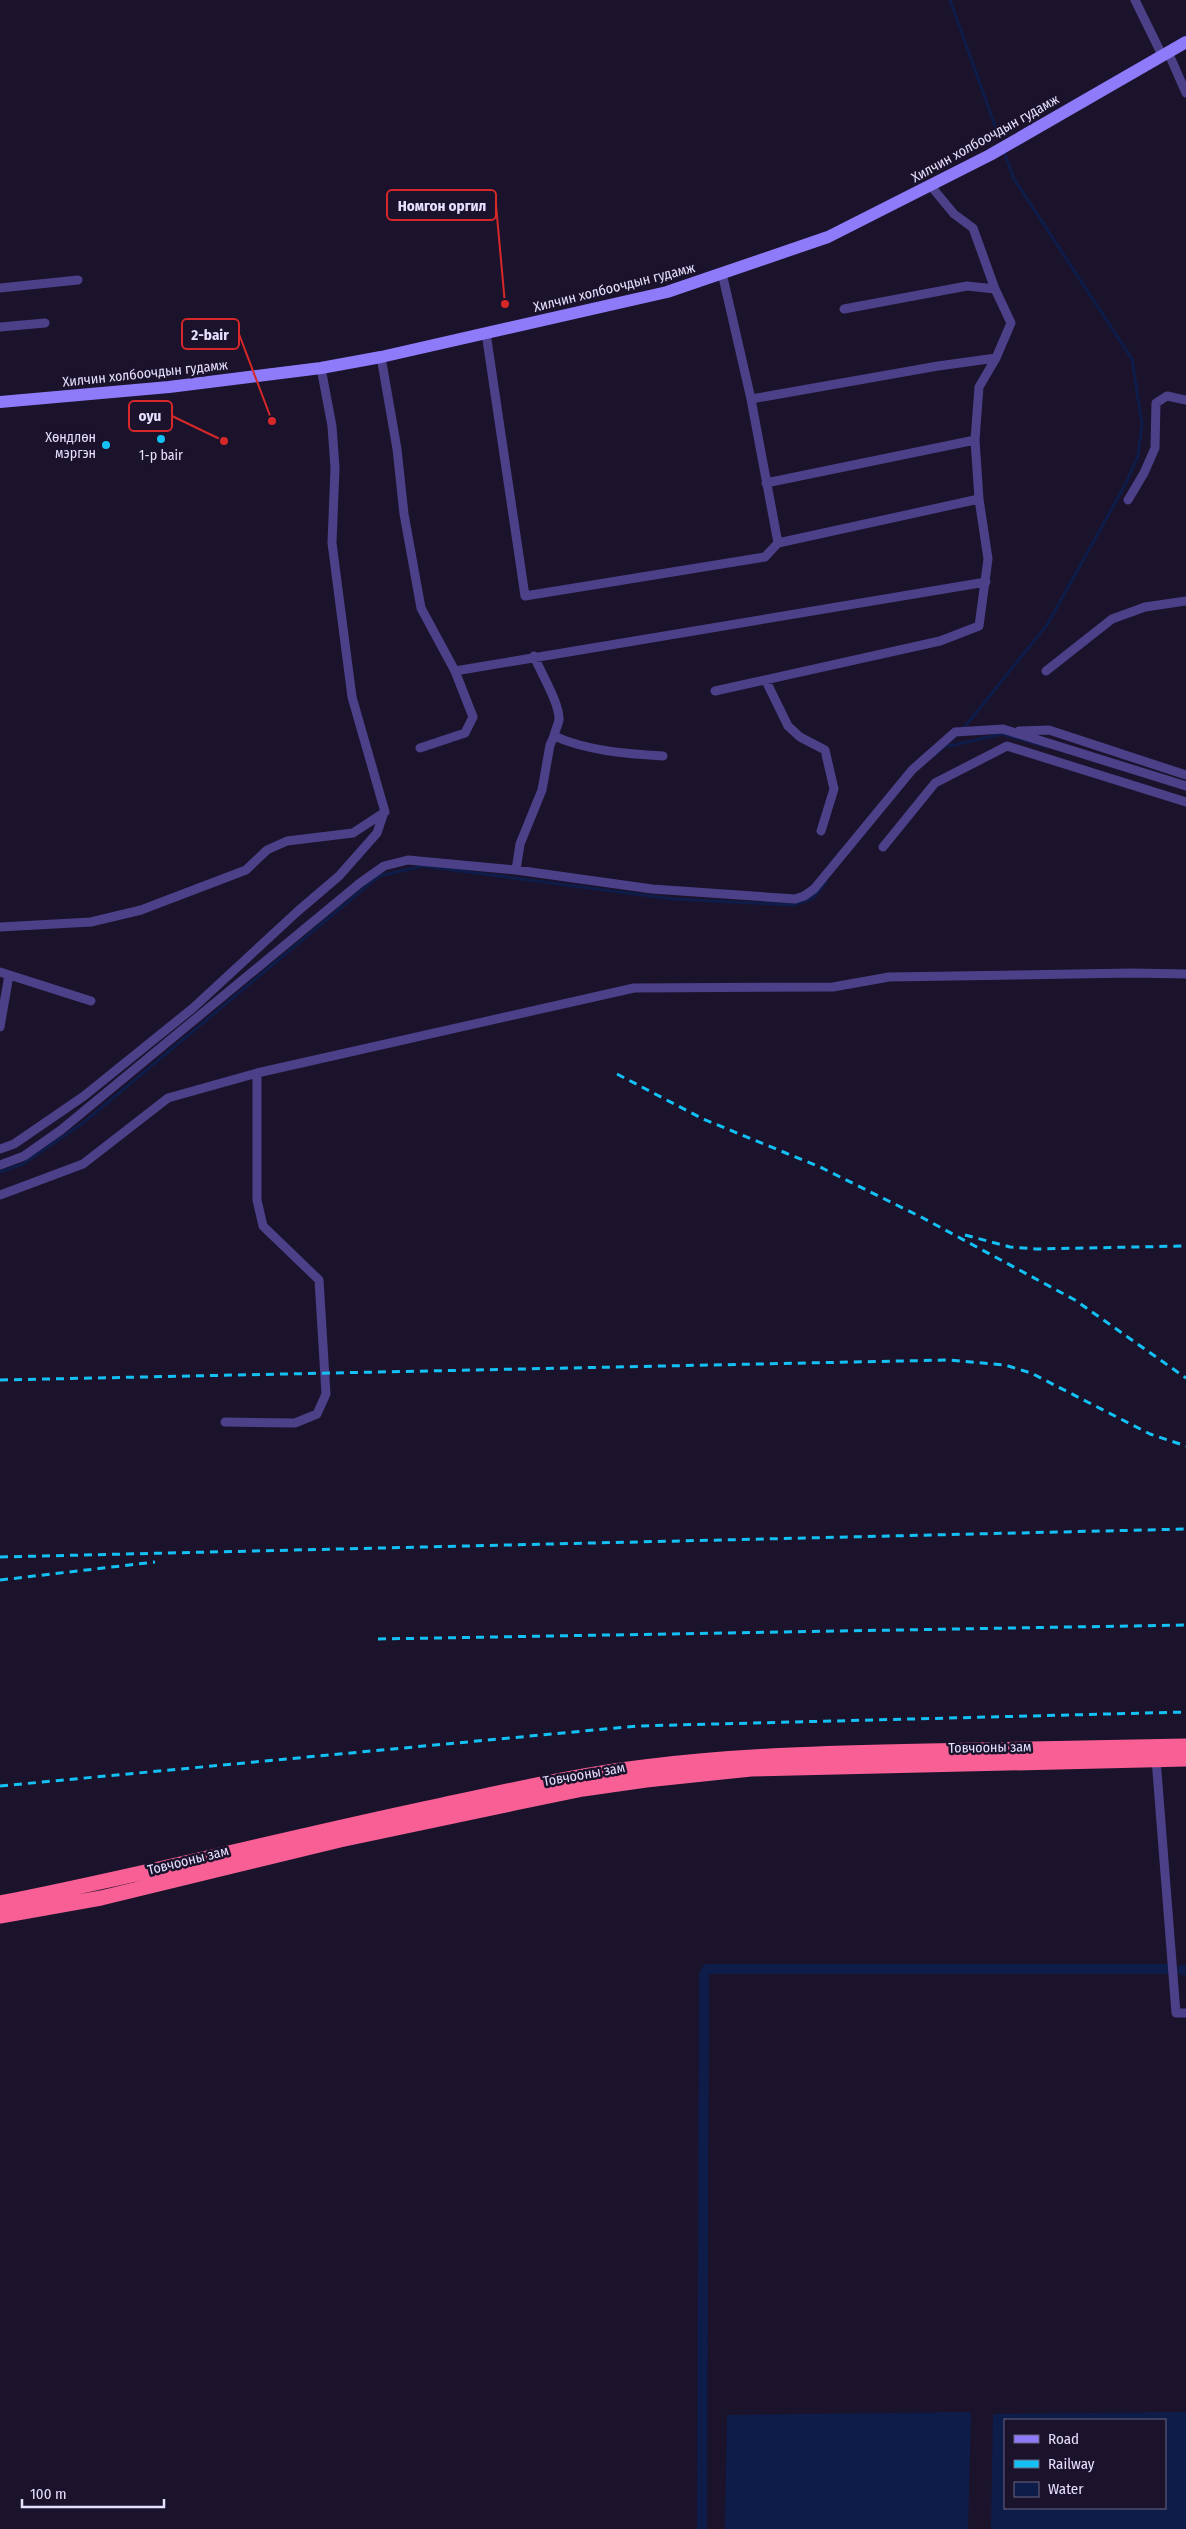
<svg xmlns="http://www.w3.org/2000/svg" width="1186" height="2529" viewBox="0 0 1186 2529" font-family="'Fira Sans Condensed',sans-serif">
  <rect width="100%" height="100%" fill="#1b132c"/>
  <path fill="#0e1c4a" fill-rule="evenodd" d="M 971,2412 L 968,2529 L 725,2529 L 727,2415 Z
    M 1186,2412 L 1186,2529 L 991,2529 L 993,2414 ZM 1165,2420 L 1165,2508 L 1005,2508 L 1005,2420 Z"/>
  <g fill="none" stroke-linecap="round" stroke-linejoin="round">
    <path stroke="#0e1c4a" stroke-width="3" d="M 950,0 L 998,134
      M 963,729 L 1047,625 L 1125,485 L 1138,456 L 1142,424 L 1132,359 L 1014,179 L 1004,152
      M 949,746 L 1002,734 L 1047,747
      M 934,756 L 955,737
      M 0,1172 L 23,1164 L 83,1123 L 379,876 L 423,866 L 673,899 L 794,905 L 813,898 L 826,882"/>
    <path stroke="#0e1c4a" stroke-width="10" d="M 1182,1970 L 1186,1970
      M 702,2529 L 704,1975 L 707,1969 L 1167,1969"/>
    <path stroke="#4c4089" stroke-width="9" d="M 1135,0 L 1162,55
      M 1168,52 L 1186,93
      M 722,273 L 751,399 L 778,543
      M 0,288 L 78,280
      M 844,309 L 967,286 L 995,289
      M 0,327 L 45,323
      M 486,333 L 525,596 L 765,557 L 778,543 L 979,499
      M 381,357 L 397,449 L 404,514 L 421,608 L 455,671 L 473,717 L 465,733 L 420,748
      M 751,399 L 938,366 L 996,358
      M 766,483 L 975,440
      M 1128,500 L 1144,473 L 1155,448 L 1156,403 L 1167,396 L 1186,400
      M 534,656 C 541,673 560,704 559,720 C 558,725 555,731 554,736 C 588,751 627,754 663,756
      M 455,671 L 986,582
      M 1046,671 L 1112,619 L 1145,607 L 1186,601
      M 766,681 L 788,726 L 800,737 L 825,750 L 834,789 L 821,831
      M 715,691 L 940,641 L 979,626 L 988,559 L 979,499 L 975,440 L 979,387 L 996,358 L 1011,323 L 995,289 L 973,228 L 954,214 L 930,185
      M 1019,731 L 1049,730 L 1186,775
      M 883,847 L 935,783 L 1007,746 L 1186,802
      M 516,870 L 520,844 L 542,790 L 550,745 L 554,736
      M 0,927 L 91,922 L 141,910 L 246,870 L 267,850 L 287,841 L 353,833 L 385,812 L 352,697 L 332,543 L 335,468 L 332,426 L 321,368
      M 0,972 L 91,1001
      M 0,1027 L 9,975
      M 0,1149 L 14,1144 L 84,1096 L 193,1008 L 298,911 L 339,876 L 377,833 L 384,812
      M 0,1165 L 24,1156 L 61,1130 L 360,883 L 384,866 L 408,860 L 516,870 L 652,889 L 795,899 L 804,896 L 814,889 L 912,770 L 955,732 L 1003,729 L 1186,786
      M 0,1195 L 83,1164 L 168,1098 L 257,1073 L 634,988 L 833,987 L 889,977 L 1132,973 L 1186,974
      M 225,1422 L 295,1423 L 317,1414 L 326,1394 L 319,1280 L 263,1226 L 257,1200 L 257,1073
      M 1156,1759 L 1176,2013 L 1186,2013"/>
    <path stroke="#8e7bf9" stroke-width="12" d="M 0,402 L 169,387 L 321,368 L 381,357 L 667,292 L 828,237 L 990,155 L 1186,42"/>
    <path stroke="#f86095" stroke-width="15" d="M 0,1903 C 148,1874 294,1836 442,1805 C 509,1791 576,1775 644,1767 C 738,1755 832,1753 927,1751 C 1013,1749 1100,1748 1186,1746
      M 0,1916 L 101,1898 L 340,1840 L 515,1803 L 583,1789 L 646,1780 L 751,1769 L 1186,1759"/>
    <path stroke="#14c1f5" stroke-width="3" stroke-dasharray="8 6" stroke-linecap="butt" d="M 617,1074 L 703,1119 L 820,1167 L 923,1218 L 1075,1300 L 1186,1378
      M 965,1235 L 1010,1247 L 1036,1249 L 1186,1246
      M 0,1380 L 948,1360 L 1005,1365 L 1031,1373 L 1150,1434 L 1186,1446
      M 0,1557 L 1186,1529
      M 0,1580 L 155,1562
      M 378,1639 L 1186,1625
      M 0,1786 L 637,1726 L 1186,1712"/>
  </g>
  <g fill="#14c1f5" stroke="#1b132c" stroke-width="2">
    <circle cx="161" cy="439" r="5"/>
    <circle cx="106" cy="445" r="5"/>
  </g>
  <g text-anchor="middle" stroke-width="5" stroke-linejoin="round" paint-order="stroke">
    <g font-size="14" fill="#e7dffe" stroke="#1b132c">
      <text transform="translate(985 138) rotate(-29)" y="5">Хилчин холбоочдын гудамж</text>
      <text transform="translate(614 287) rotate(-14)" y="5">Хилчин холбоочдын гудамж</text>
      <text transform="translate(145 373) rotate(-6)" y="5">Хилчин холбоочдын гудамж</text>
      <text transform="translate(990 1747) rotate(-1)" y="5">Товчооны зам</text>
      <text transform="translate(584 1774) rotate(-10)" y="5">Товчооны зам</text>
      <text transform="translate(188 1860) rotate(-14)" y="5">Товчооны зам</text>
    </g>
    <g font-size="14" fill="#e7dffe" stroke="#1b132c" text-anchor="end">
      <text x="96" y="442">Хөндлөн<tspan x="96" dy="16">мэргэн</tspan></text>
      <text x="161" y="460" text-anchor="middle">1-p bair</text>
    </g>
  </g>
  <path fill="none" stroke="#d62828" stroke-width="2" d="M505 304L496 205M272 421L239 334M224 441L172 416"/>
  <g fill="#d62828" stroke="#1b132c" stroke-width="2">
    <circle cx="505" cy="304" r="5"/>
    <circle cx="272" cy="421" r="5"/>
    <circle cx="224" cy="441" r="5"/>
  </g>
  <g fill="#1b132c" stroke="#d62828" stroke-width="2">
    <rect x="387" y="190" width="109" height="30" rx="5"/>
    <rect x="182" y="319" width="57" height="30" rx="5"/>
    <rect x="129" y="401" width="43" height="30" rx="5"/>
  </g>
  <g font-size="15" text-anchor="middle" font-weight="bold" fill="#e7dffe">
    <text x="442" y="211">Номгон оргил</text>
    <text x="210" y="340">2-bair</text>
    <text x="150" y="421">oyu</text>
  </g>
  <rect x="1004" y="2419" width="162" height="90" fill="#1b132c" stroke="#6d6580"/>
  <rect x="1014" y="2435" width="25" height="8" fill="#8e7bf9" stroke="#6d6580"/>
  <text x="1048" y="2444" font-size="15" fill="#e7dffe">Road</text>
  <rect x="1014" y="2460" width="25" height="8" fill="#14c1f5" stroke="#6d6580"/>
  <text x="1048" y="2469" font-size="15" fill="#e7dffe">Railway</text>
  <rect x="1014" y="2482" width="25" height="15" fill="#0e1c4a" stroke="#6d6580"/>
  <text x="1048" y="2494" font-size="15" fill="#e7dffe">Water</text>
  <path d="M22 2499v8h142v-8" fill="none" stroke="#e7dffe" stroke-width="2.5"/>
  <text x="30" y="2499" font-size="15" fill="#e7dffe" stroke="#1b132c" stroke-width="4" paint-order="stroke">100 m</text>
</svg>
